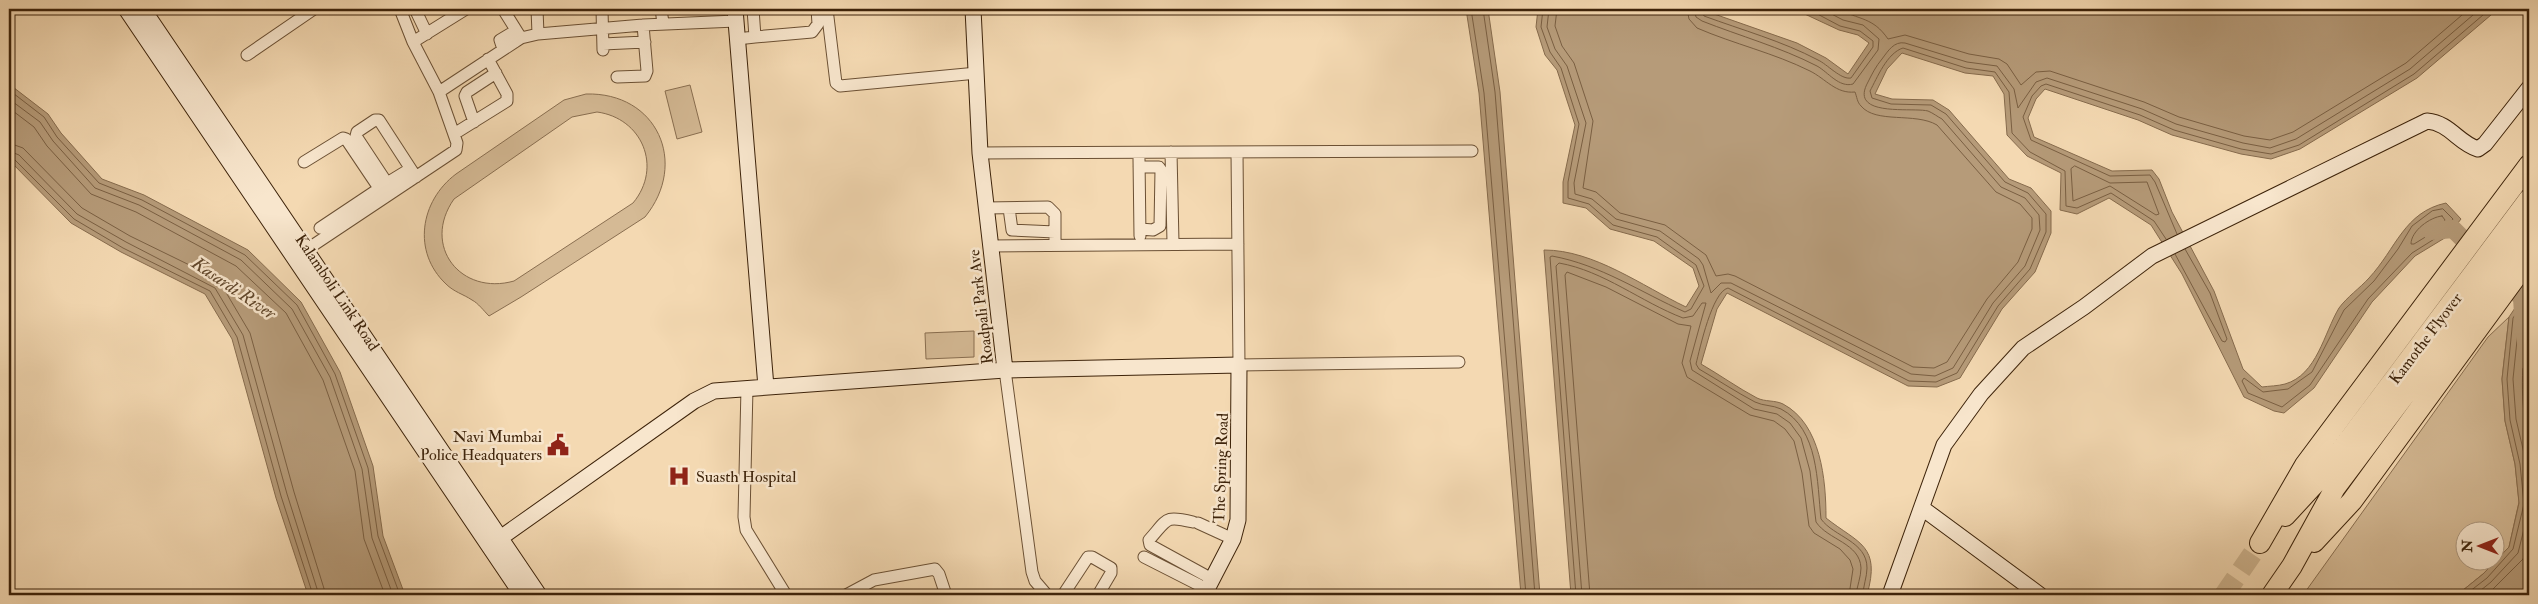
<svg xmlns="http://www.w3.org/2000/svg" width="2538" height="604" viewBox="0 0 2538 604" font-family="'IM FELL Double Pica',serif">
  <rect width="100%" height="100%" fill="#f4d9b2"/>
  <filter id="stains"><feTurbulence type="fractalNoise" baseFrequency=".004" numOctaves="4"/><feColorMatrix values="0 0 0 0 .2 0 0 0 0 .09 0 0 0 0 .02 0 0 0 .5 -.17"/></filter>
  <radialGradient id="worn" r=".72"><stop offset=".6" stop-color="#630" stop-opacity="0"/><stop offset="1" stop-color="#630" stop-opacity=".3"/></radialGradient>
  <path fill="#d5ba95" stroke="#896e50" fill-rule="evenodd" d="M 690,85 L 702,132 L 677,139 L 665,91 Z
    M 586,94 C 657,92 689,163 645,217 L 521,297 L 489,316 C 484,311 478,303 472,300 C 463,294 454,292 446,284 C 412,252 420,201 456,174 L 564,100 ZM 597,112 C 642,118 663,167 633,203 L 514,281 C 461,296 421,246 454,199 L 572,117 Z
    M 2509,317 L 2502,379 L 2505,421 L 2515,464 L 2519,502 L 2509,547 L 2496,561 L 2496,532 L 2466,532 L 2466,562 L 2495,562 L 2483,574 L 2457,595 L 2303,595 L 2488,337 Z
    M 974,331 L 974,357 L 926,359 L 925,333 Z"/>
  <path fill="#b69b79" stroke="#866b4d" d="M 1466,9 L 1488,9 L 1500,92 L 1540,595 L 1521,595 L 1479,93 Z
    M 1538,9 L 1700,9 L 1797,43 L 1826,58 L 1848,74 L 1869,43 L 1858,35 L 1839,30 L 1794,9 L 2498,9 L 2417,78 L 2300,149 L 2271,159 L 2241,154 L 2172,135 L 2138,120 L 2045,89 L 2036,99 L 2028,118 L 2034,137 L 2112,171 L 2152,170 L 2159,179 L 2172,212 L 2214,291 L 2243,369 L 2262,387 C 2269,386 2278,386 2285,384 C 2317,375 2324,333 2339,308 C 2347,297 2360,288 2369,278 C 2396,249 2404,212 2446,203 L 2461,219 L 2448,236 L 2415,256 L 2372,302 L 2314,388 L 2284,413 L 2274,411 L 2244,397 L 2182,274 L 2151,225 L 2109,198 L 2077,214 L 2060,210 L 2061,173 L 2027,156 L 2007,135 L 2004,94 L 1993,76 L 1965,73 L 1902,53 L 1887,69 L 1875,94 L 1892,99 L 1933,100 L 1949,110 L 2009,179 L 2031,188 L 2051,211 L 2051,233 L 2035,272 L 2002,309 L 1960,378 L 1937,387 L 1908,386 L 1727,293 L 1717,309 L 1701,364 C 1720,375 1738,388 1757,398 C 1765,402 1775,400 1783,404 C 1821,424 1826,480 1826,518 C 1859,544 1881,545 1867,595 L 1571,595 L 1544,250 C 1594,250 1642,286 1686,307 L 1699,286 L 1693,268 L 1654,241 L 1610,229 L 1586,208 L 1563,203 L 1563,182 L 1575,125 L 1557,70 L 1545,55 L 1536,27 Z
    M 9,84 L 48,114 L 61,133 L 102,179 L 144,195 L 248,250 L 301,302 L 340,372 L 373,466 L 383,536 L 405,595 L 308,595 L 276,498 L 232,339 L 205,294 L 121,252 L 71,223 L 9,160 Z
    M 2529,287 L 2529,591 L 2525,595 L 2457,595 L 2483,574 L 2509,547 L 2519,503 L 2515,464 L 2505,421 L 2502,379 L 2509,317 Z"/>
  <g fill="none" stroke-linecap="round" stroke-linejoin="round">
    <path stroke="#7a5f42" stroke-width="1" d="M 1471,9 L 1484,93 L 1526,595
      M 1483,9 L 1495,92 L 1535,595
      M 1543,9 L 1541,27 L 1550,52 L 1561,68 L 1579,124 L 1568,182 L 1568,198 L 1589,204 L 1613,225 L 1657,237 L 1696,265 L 1704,286 L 1691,309 L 1685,312 C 1640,292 1601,265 1552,256 L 1550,257 L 1576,595
      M 1549,9 L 1547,27 L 1555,49 L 1567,66 L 1586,123 L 1574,183 L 1575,194 L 1592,199 L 1616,219 L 1660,231 L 1699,259 L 1703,265 L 1711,293 L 1721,283 L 1731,283 L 1911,374 L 1935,376 L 1953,368 L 1993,303 L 2025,266 L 2040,230 L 2039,215 L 2025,198 L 2001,187 L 1942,119 C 1938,117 1933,113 1928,111 C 1912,107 1848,118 1868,82 C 1872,74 1876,66 1882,59 C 1888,51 1894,41 1905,43 L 1967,62 L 1997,66 L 2014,89 L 2018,108 L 2036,82 L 2047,78 L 2142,109 L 2176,124 L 2243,143 L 2270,148 L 2296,139 L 2410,69 L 2480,9
      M 1557,9 L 1555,26 L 1562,46 L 1574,63 L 1593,121 L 1583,188 L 1596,192 L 1620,213 L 1665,225 L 1706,255 L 1716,276 L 1728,274 L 1735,276 L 1913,367 L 1934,368 L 1947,362 L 1987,299 L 2018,262 L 2032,229 L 2032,218 L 2020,204 L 1996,192 L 1937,125 C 1915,112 1876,124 1861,106 C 1857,102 1857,97 1855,92 C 1836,94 1826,79 1810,71 C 1774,53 1734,44 1697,28 L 1689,19 L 1687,9
      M 1694,9 L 1696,17 L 1702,21 C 1740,36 1780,47 1817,66 C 1828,72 1839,88 1853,84 L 1878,50 L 1879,39 L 1863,25 L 1843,20 L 1822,9
      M 1701,9 L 1704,16 C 1742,30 1782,41 1818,60 C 1827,64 1841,80 1851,78 L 1873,47 L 1873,41 L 1860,31 L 1840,26 L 1808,9
      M 1838,9 C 1859,20 1873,17 1888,39 L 1905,35 L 1969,54 L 1999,59 L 2007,64 L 2021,85 L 2036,72 L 2050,71 L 2144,102 L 2179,117 L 2244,136 L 2270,140 L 2293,132 L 2406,63 L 2469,9
      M 9,90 L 44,117 L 57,137 L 99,183 L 142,200 L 245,255 L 297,305 L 335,374 L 368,468 L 378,536 L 400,595
      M 9,99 L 40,122 L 53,141 L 95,188 L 139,205 L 241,260 L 292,309 L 330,377 L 362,469 L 372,538 L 393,595
      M 9,108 L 34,127 L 47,146 L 91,194 L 136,212 L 236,266 L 286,313 L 323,380 L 355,471 L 364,539 L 385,595
      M 9,143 L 23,148 L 82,208 L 130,236 L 214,277 L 221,284 L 250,333 L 294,492 L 326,595
      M 9,151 L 19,155 L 77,214 L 126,242 L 215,288 L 243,335 L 287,494 L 319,595
      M 9,157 L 14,159 L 74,219 L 123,248 L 210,291 L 237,337 L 281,496 L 313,595
      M 2075,166 L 2110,183 L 2147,182 L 2159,214 L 2156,215 L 2110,186 L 2073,201 L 2071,169 Z
      M 2443,209 L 2453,219 L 2444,233 L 2412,253 L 2368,299 L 2310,385 L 2282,407 L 2248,393 L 2242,381 L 2244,378 L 2263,392 L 2288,389 L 2312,372 L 2344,310 L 2374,281 L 2398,249 L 2412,226 L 2432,211 Z
      M 2442,216 L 2445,220 L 2440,228 L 2414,244 L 2411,244 C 2411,231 2430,217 2442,216 Z
      M 2177,234 L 2155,182 L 2150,175 L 2110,176 L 2031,140 L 2023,117 L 2032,96 L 2041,86 L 2046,84 L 2140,115 L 2174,130 L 2241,149 L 2271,154 L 2299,145 L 2414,74 L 2490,9
      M 2175,254 L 2222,341 L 2225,342 L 2227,339 L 2210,293 L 2185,249
      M 2529,306 L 2519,321 L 2513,379 L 2516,419 L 2526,462 L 2529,491
      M 2529,320 L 2527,324 C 2522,367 2519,398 2529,442
      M 1582,595 L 1556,266 L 1559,263 C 1604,271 1641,302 1683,318 L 1693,316 L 1702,303 L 1706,303 L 1690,361 L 1692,370 L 1754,409 L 1777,414 L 1790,423 L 1801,438 L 1810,471 L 1816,522 C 1828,540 1860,543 1861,568 C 1861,577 1857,586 1856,595
      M 1590,595 L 1565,275 L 1567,272 L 1606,287 L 1678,324 L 1691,326 L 1682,363 L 1687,377 L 1750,415 L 1774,421 L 1785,429 L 1794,441 L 1802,473 L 1809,526 L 1814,533 L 1840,549 L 1850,560 L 1853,569 L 1849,595
      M 1863,595 C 1863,586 1867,577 1867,568 C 1867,541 1834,537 1821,519 C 1817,483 1819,429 1781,409 C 1773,405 1763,406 1755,402 C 1736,392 1718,380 1699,369 L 1696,364 C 1700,348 1712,292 1728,288 L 1909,381 L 1936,382 L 1957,373 L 1998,306 L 2030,269 L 2046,232 L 2046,214 L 2028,193 L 2005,182 L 1946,114 L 1931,105 L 1891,104 L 1872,98 L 1870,91 C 1877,78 1887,53 1903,48 L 1966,68 L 1995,72 L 2009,92 L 2012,133 L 2030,152 L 2065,171 L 2066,206 L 2077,208 L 2111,193 L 2154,221 L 2166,239
      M 2465,595 L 2487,578 L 2513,549 L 2524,504 L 2520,464 L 2510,420 L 2507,379 L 2513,318 L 2529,295
      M 2475,595 L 2491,582 L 2518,553 L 2529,509
      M 2487,595 L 2523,559 L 2529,541"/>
    <path stroke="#b69b79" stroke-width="18" d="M 2431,231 L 2453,229 L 2479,255
      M 2501,277 L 2522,298 L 2524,329 L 2529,362"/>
    <path stroke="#cfb590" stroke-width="20" stroke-dasharray="20 10" stroke-linecap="butt" d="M 2224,595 L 2260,543"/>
    <g stroke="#6b5034" stroke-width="13">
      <path id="street" d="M 415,9 L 427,34
        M 503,9 L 521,38
        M 537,9 L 538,34
        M 602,9 L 603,50
        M 661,9 L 663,23
        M 827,9 L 836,83 L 840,86 L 977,73
        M 755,37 L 812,32 L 818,24 L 817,9
        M 737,39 L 755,37 L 753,9
        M 413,42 L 466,9
        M 603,44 L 645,42
        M 503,49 L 500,40 L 510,34 L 515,42
        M 247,55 L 314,9
        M 617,77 L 645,76 L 647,71 L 643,25
        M 439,92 L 521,38 L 538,34 L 643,25 L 736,21
        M 474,122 L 465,96 L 467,92 L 496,73
        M 454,134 L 507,101 L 507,94 L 488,59
        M 1171,152 L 1173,243
        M 1237,152 L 1239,365 L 1459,362
        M 980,153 L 1472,151
        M 1139,159 L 1140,236
        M 304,162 L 343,138 L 346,139 L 385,197
        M 1139,167 L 1159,167 L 1161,170 L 1160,226 L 1153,230 L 1140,229
        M 387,183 L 410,169
        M 393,192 L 356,136 L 357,132 L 375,120 L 379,120 L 416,177
        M 986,208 L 1048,207 L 1055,214 L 1055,245
        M 1009,208 L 1012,230 L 1055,232
        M 320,228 L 380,188
        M 990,246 L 1238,244
        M 306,250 L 456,150 L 457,143 L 439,92 L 413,42 L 400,9
        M 1005,370 L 1032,572 L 1035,581 L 1047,595
        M 747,388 L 744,517 L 746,530 L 786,595
        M 1193,522 C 1164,515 1168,519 1149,540 L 1150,545 L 1212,579
        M 1198,523 L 1233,539
        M 1144,557 L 1207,589
        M 846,595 L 874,580 L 935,569 L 939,574 L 946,595
        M 1063,595 L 1088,557 L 1092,557 L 1111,568 L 1111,573 L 1098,595"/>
    </g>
    <g stroke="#3d230a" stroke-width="17">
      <path id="secondary" d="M 126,9 L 522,595
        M 143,9 L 539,595
        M 735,9 L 766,387
        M 973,9 L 980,153 L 1005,370
        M 1922,508 L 2040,595
        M 489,546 L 694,401 L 714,391 L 1005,370 L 1239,365 L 1238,520 L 1233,539 L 1204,595
        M 1890,595 L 1944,445 L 1981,394 L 2023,348 L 2084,307 L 2152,256 L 2427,121 C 2450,123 2458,143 2478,149 L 2485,144 L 2529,88"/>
    </g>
    <g stroke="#3d230a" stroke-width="22">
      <path id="highway" d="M 2285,516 L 2321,477 L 2529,199
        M 2314,542 L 2352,501 L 2529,259
        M 2260,543 L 2305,465 L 2529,165
        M 2272,595 L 2292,566 L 2335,488 L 2529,229"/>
    </g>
    <use href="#street" stroke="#f8e6cd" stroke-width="11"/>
    <use href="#secondary" stroke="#f8e6cd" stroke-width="15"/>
    <use href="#highway" stroke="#f4d9b2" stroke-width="20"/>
  </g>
  <defs>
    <g id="civic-bare" transform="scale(1.725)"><path d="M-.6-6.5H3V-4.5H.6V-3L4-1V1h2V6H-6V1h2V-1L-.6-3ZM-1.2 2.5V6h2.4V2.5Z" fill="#8f2418" stroke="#f8e6cd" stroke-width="2.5" paint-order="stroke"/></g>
    <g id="hospital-bare" transform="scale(1.725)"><path d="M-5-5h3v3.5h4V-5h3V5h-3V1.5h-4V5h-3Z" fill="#8f2418" stroke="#f8e6cd" stroke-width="2.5" paint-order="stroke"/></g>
  </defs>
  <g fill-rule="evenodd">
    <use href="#civic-bare" x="558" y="445"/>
    <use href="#hospital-bare" x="679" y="476"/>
  </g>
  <g text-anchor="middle" stroke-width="5" stroke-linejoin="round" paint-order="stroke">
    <g font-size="16" fill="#3d230a" stroke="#f8e6cd">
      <text transform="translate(338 292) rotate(56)" y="6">Kalamboli Link Road</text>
      <text transform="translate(980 307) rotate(-97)" y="6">Roadpali Park Ave</text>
      <text transform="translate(2425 338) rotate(-53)" y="6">Kamothe Flyover</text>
      <text transform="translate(1220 468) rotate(-88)" y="6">The Spring Road</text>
    </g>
    <g font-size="16" fill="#3d230a" stroke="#f8e6cd" text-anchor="end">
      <text x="542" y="442">Navi Mumbai<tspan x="542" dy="18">Police Headquaters</tspan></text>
      <text x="696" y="482" text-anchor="start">Suasth Hospital</text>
    </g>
    <g font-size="18" font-style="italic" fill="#61472b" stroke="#f8e6cd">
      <text transform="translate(234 288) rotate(34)" y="6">Kasardi River</text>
    </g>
  </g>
  <rect width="2538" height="604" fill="none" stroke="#f4d9b2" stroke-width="30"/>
  <rect x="10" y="10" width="2518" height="584" fill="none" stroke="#3d230a" stroke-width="2.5"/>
  <rect x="15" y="15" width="2508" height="574" fill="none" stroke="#3d230a"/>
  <g transform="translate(2480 546) rotate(270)"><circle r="24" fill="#f8e6cd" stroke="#ad987f"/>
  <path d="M0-4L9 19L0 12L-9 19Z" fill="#8f2418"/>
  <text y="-8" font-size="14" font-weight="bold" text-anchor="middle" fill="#3d230a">N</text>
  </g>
  <rect width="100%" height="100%" filter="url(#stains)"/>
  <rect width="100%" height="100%" fill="url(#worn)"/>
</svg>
